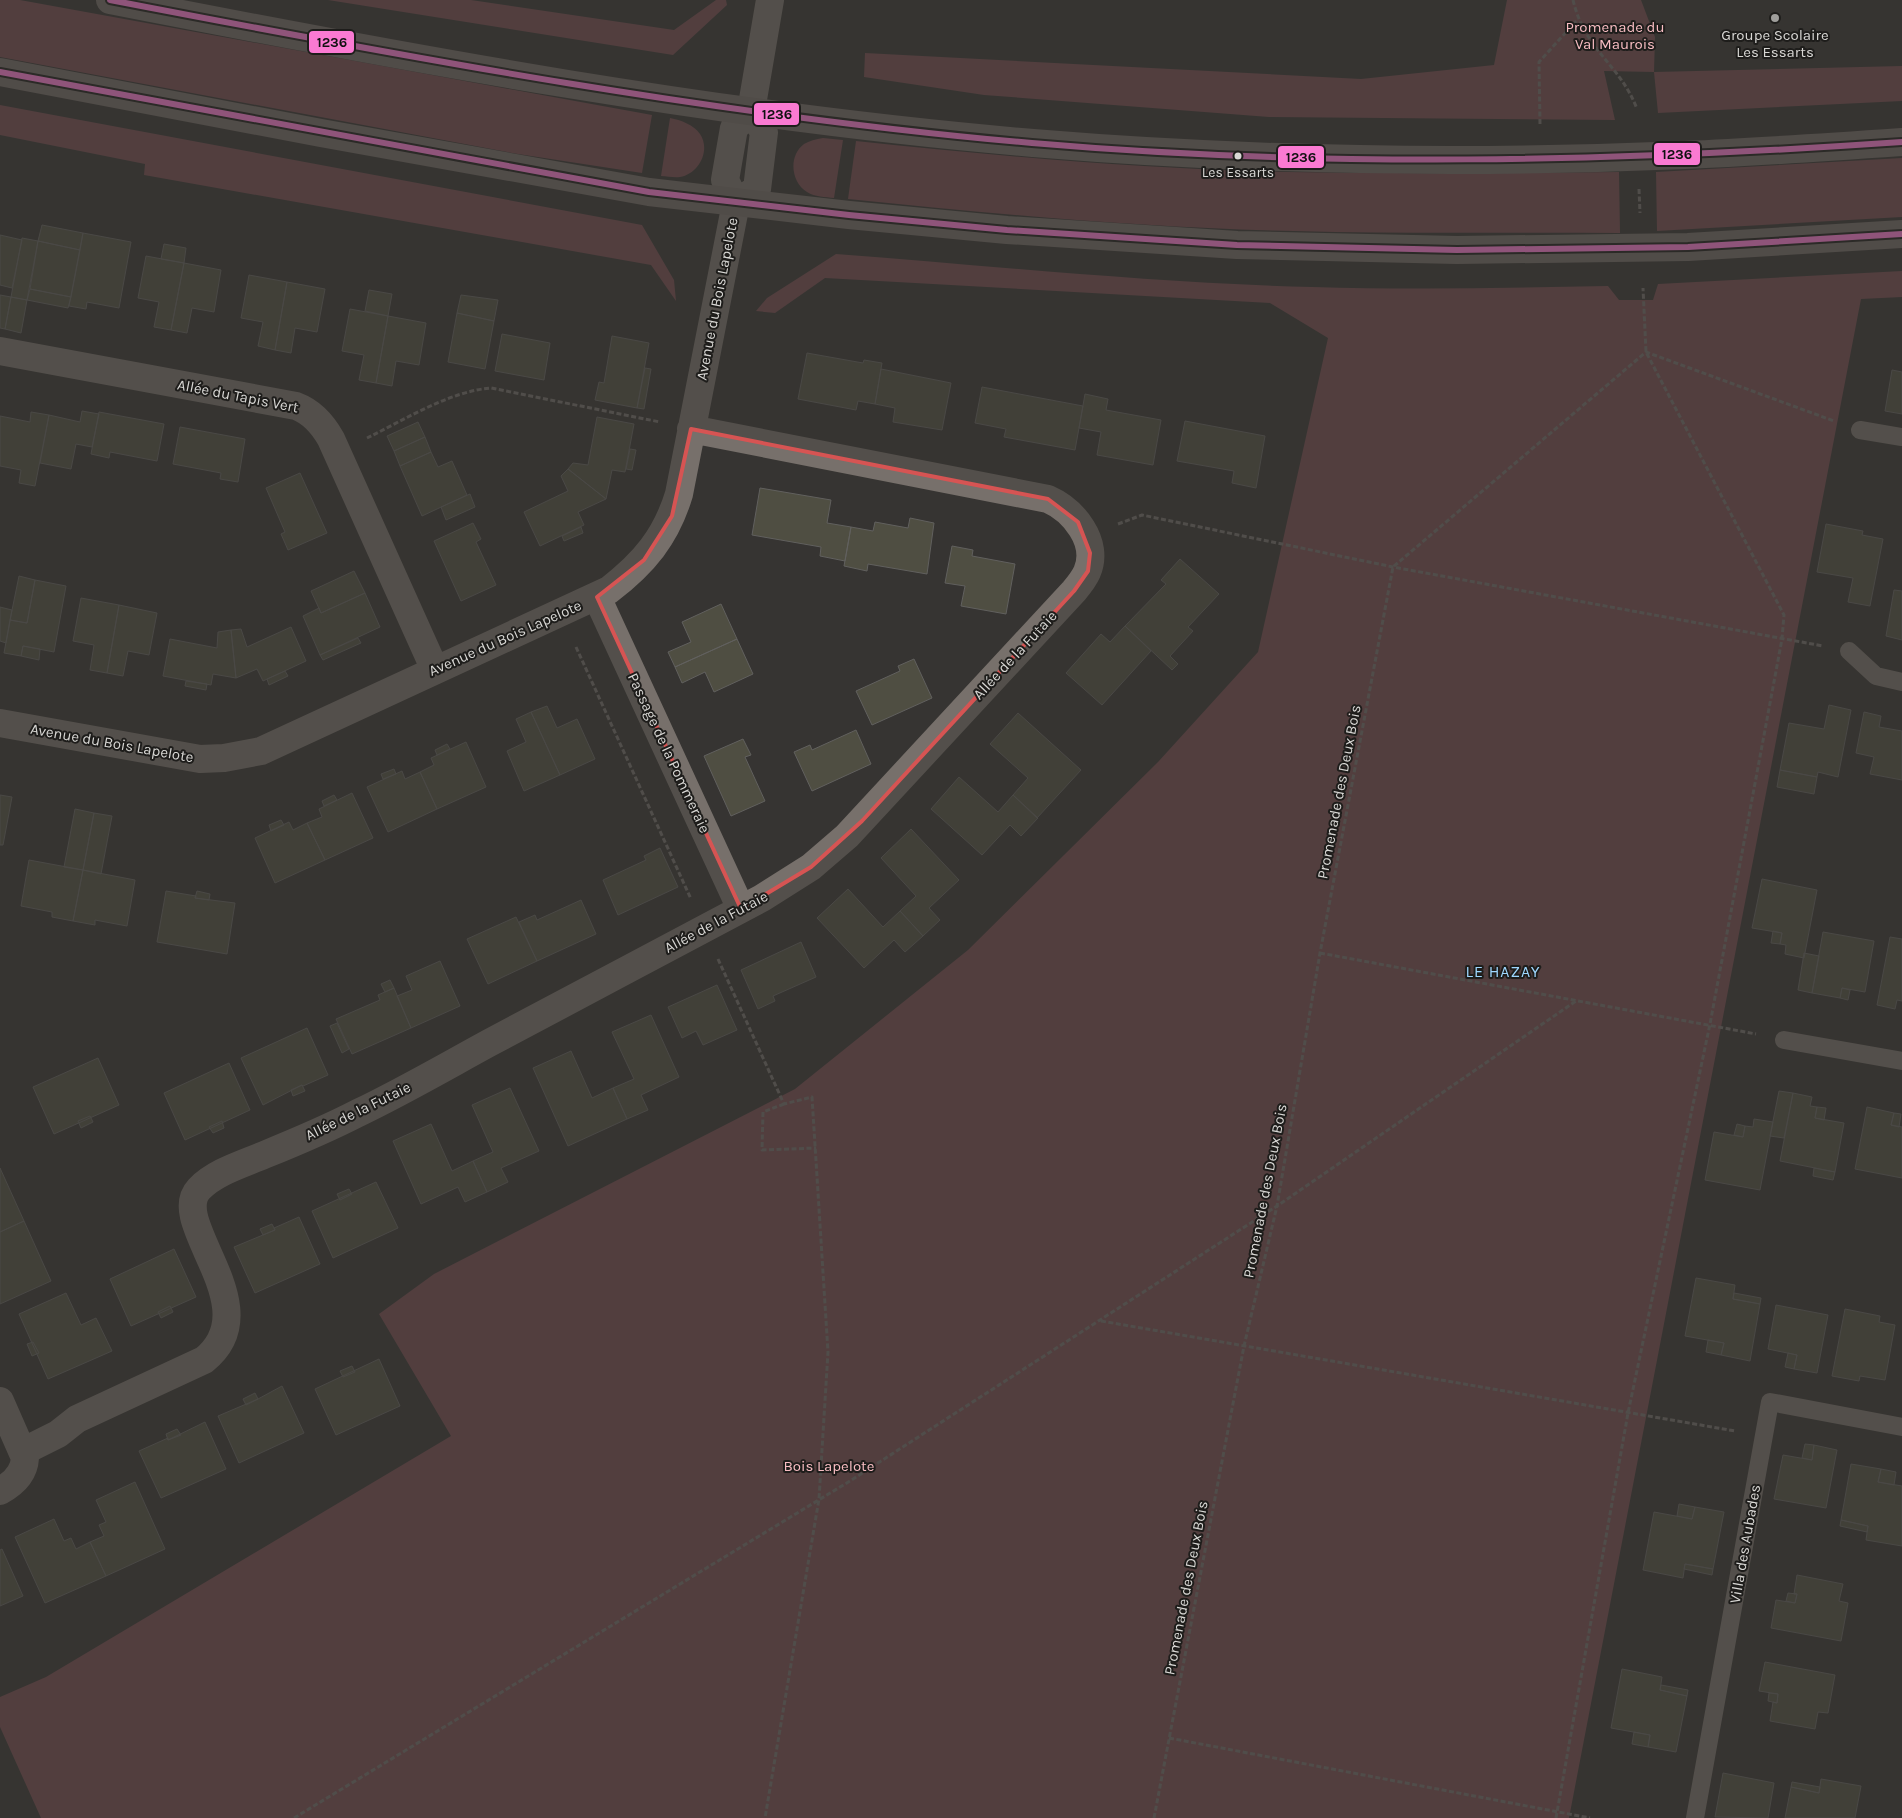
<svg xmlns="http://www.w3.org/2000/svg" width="1902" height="1818" viewBox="0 0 1902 1818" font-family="Karla,sans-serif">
  <rect width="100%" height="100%" fill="#363432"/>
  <path fill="#734a4f" d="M 0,0 L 20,0 L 652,115 L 642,173 L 518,154 L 0,57 Z
    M 328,0 L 471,0 L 674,30 L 716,0 L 726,0 L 727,5 L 673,55 Z
    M 1507,0 L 1641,0 L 1655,37 L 1654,72 L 1902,66 L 1902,101 L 1658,113 L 1654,72 L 1604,71 L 1615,120 L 1269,117 L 984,95 L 864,77 L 865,53 L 1361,79 L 1494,65 Z
    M 0,105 L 642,225 L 674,280 L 676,301 L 651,265 L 144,175 L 145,164 L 0,135 Z
    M 670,118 C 681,120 694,125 700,134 C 711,150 699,174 680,177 C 674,178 667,176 661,176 Z
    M 823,138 L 843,140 L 834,198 C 825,197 815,197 807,192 C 791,182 788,156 804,144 C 809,141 816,139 823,138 Z
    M 856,141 C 999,156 1144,169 1288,172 C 1398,174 1509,173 1619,172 L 1620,233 C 1511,232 1403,234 1294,231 C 1145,228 996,214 848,199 Z
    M 1902,158 L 1902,217 L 1657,231 L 1656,172 Z
    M 836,254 C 994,266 1153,283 1312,287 C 1411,290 1509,288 1608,286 L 1619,300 L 1653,300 L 1658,284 L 1902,271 L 1902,297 L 1861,299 L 1569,1818 L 41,1818 L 0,1727 L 0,1697 L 46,1677 L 451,1436 L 379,1314 L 434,1274 L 795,1089 L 968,950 L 1158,762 L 1258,652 L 1328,338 L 1270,303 L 825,278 L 775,313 L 756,311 L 767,298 Z"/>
  <path fill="#4f4e42" stroke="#61605e" d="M 42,225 L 83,233 L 80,250 L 38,241 Z
    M 83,233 L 131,242 L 119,308 L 87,302 L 86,309 L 69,306 Z
    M 0,235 L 22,240 L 12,288 L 0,285 Z
    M 22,238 L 38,241 L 27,300 L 11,297 Z
    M 38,241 L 80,250 L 71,297 L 30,289 Z
    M 164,244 L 186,248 L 184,263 L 161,259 Z
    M 146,256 L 184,263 L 171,330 L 154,327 L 159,302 L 138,298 Z
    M 184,263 L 221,270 L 214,312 L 192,308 L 187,333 L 171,330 Z
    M 249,275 L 287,282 L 275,350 L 258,346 L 263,322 L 241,318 Z
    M 287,282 L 325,289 L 317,332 L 295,328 L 291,353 L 275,350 Z
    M 30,289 L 71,297 L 68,308 L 27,300 Z
    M 369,290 L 392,294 L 388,316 L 365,311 Z
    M 0,295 L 11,297 L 5,329 L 0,328 Z
    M 461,295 L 498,300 L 494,321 L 457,313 Z
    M 11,297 L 27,300 L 21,333 L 5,329 Z
    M 350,309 L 388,316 L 376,383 L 359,380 L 364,355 L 342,351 Z
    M 457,313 L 494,321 L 485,369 L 448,362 Z
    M 388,316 L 426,323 L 419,365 L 396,361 L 392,386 L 376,383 Z
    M 502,334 L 550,343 L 544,380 L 495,371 Z
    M 612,336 L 649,343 L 637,408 L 595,400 L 599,382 L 604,383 Z
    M 807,353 L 863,363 L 864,360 L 882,363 L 875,404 L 858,401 L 856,410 L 798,399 Z
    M 645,368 L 651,369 L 644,409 L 637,408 Z
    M 881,369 L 951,383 L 942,430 L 893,422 L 895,408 L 875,404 Z
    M 1892,370 L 1902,372 L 1902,414 L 1885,411 Z
    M 982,387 L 1083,406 L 1075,450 L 1004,437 L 1006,429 L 975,423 Z
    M 1085,394 L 1108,399 L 1106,410 L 1161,420 L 1153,465 L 1097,455 L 1101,432 L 1079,428 Z
    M 82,411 L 99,414 L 92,447 L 76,444 L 71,469 L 40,463 L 49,415 L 80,422 Z
    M 31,412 L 49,415 L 35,486 L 19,483 L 21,470 L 0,466 L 0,416 L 30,422 Z
    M 99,412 L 164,424 L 157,461 L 110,452 L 109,458 L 91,454 Z
    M 597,417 L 634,424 L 625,472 L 612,470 L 606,499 L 568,469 L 573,463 L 588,465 Z
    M 1185,421 L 1265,436 L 1256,488 L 1232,483 L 1234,471 L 1177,461 Z
    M 418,422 L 425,437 L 394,451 L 387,436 Z
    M 180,427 L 245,439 L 238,482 L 220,479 L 221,473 L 173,464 Z
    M 425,437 L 431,452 L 400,466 L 394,451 Z
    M 630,449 L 636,450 L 632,470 L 626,469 Z
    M 431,452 L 438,467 L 452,461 L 467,495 L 422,516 L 400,466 Z
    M 568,469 L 606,499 L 578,512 L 584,525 L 540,546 L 524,512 L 568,491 L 561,476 Z
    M 300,473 L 327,533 L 288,550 L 281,534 L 285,532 L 266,488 Z
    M 760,488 L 831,500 L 827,523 L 851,527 L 845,561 L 820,556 L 821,547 L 752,535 Z
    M 470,494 L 475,507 L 446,520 L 441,507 Z
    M 910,518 L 934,523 L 927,574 L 868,564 L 867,571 L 844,566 L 851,527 L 873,531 L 875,522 L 908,528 Z
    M 473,523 L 481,539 L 476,542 L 496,585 L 461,601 L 434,541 Z
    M 1826,524 L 1863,531 L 1862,535 L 1883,539 L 1870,606 L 1848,602 L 1853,578 L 1817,572 Z
    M 581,527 L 583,533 L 564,541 L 562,536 Z
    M 952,546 L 973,550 L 972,556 L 1015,564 L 1006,614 L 961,606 L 965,586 L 945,583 Z
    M 1180,559 L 1219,594 L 1188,627 L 1193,631 L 1170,656 L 1178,664 L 1172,670 L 1125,626 L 1166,584 L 1161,580 Z
    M 354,571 L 365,593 L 321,613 L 311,591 Z
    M 19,576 L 35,580 L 27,623 L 10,620 Z
    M 35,580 L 66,586 L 54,652 L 23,646 L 21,656 L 4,653 L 10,620 L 27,623 Z
    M 1894,590 L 1902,591 L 1902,640 L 1886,636 Z
    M 365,593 L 380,627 L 320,655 L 303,616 L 319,608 L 321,613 Z
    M 81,598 L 119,605 L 107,673 L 90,670 L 94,645 L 73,641 Z
    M 721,604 L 737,639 L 675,667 L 668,652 L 691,642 L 682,622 Z
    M 119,605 L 157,613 L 149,655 L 128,651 L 123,676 L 107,673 Z
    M 0,607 L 12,610 L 6,643 L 0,641 Z
    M 1125,626 L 1151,651 L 1102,705 L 1066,673 L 1101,634 L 1110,642 Z
    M 291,627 L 306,661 L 263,681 L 257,669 L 236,678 L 231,630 L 241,629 L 247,647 Z
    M 231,630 L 236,678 L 213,674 L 211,685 L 163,676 L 170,639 L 217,648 L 218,632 Z
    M 358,638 L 361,643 L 323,660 L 320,655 Z
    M 737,639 L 753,674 L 714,692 L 705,672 L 682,683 L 675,667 Z
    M 23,646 L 40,649 L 39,660 L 21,656 Z
    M 914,659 L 932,698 L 872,725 L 856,691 L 900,671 L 898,666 Z
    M 285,671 L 288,676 L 269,685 L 267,679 Z
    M 186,681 L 207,684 L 206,690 L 185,686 Z
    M 1829,705 L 1851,710 L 1838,777 L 1818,772 L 1817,777 L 1780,770 L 1789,723 L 1824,729 Z
    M 547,706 L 557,728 L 577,719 L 595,759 L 560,775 L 531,712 Z
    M 531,712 L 560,775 L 524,791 L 507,751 L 526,742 L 516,719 Z
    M 1864,712 L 1881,716 L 1879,727 L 1902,731 L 1902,780 L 1870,774 L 1874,757 L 1856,753 Z
    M 1018,713 L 1081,770 L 1037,818 L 1013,795 L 1028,778 L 990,744 Z
    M 856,730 L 871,764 L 812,791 L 794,752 L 810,745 L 812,750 Z
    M 743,739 L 751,755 L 745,757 L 765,801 L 731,816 L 704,756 Z
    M 466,742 L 486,787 L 437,809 L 420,772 L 434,765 L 431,758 Z
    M 447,744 L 450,749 L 437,755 L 435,750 Z
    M 394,769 L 396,774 L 383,779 L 381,774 Z
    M 1780,770 L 1817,777 L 1814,794 L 1777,787 Z
    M 402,771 L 405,779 L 420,772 L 437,809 L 388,832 L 367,787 Z
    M 959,777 L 998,812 L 1013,795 L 1038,818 L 1021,836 L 1010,825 L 982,855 L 931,809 Z
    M 352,793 L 373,838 L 325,860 L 307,823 L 322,817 L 319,809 Z
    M 0,795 L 12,797 L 3,845 L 0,845 Z
    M 334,795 L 337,800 L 324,806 L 322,801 Z
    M 75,809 L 94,813 L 83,870 L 64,867 Z
    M 94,813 L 112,816 L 101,874 L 83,870 Z
    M 281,820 L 284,825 L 271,831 L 269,825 Z
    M 289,822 L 293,830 L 307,823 L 325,860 L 275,883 L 255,838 Z
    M 911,829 L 959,880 L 929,908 L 940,920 L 923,936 L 900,911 L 916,896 L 881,858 Z
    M 660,848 L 678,887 L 618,915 L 603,880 L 646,860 L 644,856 Z
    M 29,860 L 83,870 L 73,921 L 52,917 L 52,912 L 21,906 Z
    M 83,870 L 135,880 L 127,926 L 95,920 L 95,925 L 73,921 Z
    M 1762,879 L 1817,890 L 1804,958 L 1785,954 L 1786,945 L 1780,944 L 1782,933 L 1752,928 Z
    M 848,889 L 883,927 L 900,911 L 923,936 L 905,952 L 894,940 L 864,968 L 817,918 Z
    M 166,891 L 196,896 L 195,898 L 235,903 L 227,954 L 157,942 Z
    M 197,891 L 210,894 L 209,900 L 195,898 Z
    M 581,900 L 596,934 L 537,961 L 519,922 L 535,915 L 537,920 Z
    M 516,917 L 537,961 L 488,984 L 467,939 Z
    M 1773,931 L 1782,933 L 1780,944 L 1771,943 Z
    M 1823,932 L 1874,941 L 1865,992 L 1842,988 L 1840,998 L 1812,993 Z
    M 1890,937 L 1902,939 L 1902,1001 L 1897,1000 L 1895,1009 L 1877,1005 Z
    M 801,942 L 816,977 L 773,996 L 775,1001 L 758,1009 L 741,970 Z
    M 1804,953 L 1819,956 L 1812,993 L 1798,990 Z
    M 440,961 L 460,1006 L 411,1028 L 397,996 L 412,990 L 406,976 Z
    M 390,980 L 394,988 L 385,992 L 381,984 Z
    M 717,985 L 737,1030 L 703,1045 L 696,1031 L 682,1038 L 668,1007 Z
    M 394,988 L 411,1028 L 352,1054 L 336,1019 L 380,1000 L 378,995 Z
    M 1842,988 L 1850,990 L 1848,1000 L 1840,998 Z
    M 651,1015 L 679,1077 L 641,1095 L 648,1110 L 627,1119 L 613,1088 L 634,1079 L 612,1032 Z
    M 337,1023 L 349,1049 L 342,1053 L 330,1026 Z
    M 307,1028 L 328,1075 L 303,1086 L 302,1085 L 263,1105 L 241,1058 Z
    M 571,1051 L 592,1098 L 613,1088 L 627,1119 L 568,1146 L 533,1068 Z
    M 98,1058 L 119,1105 L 54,1134 L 33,1087 Z
    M 229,1063 L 250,1110 L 185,1140 L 164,1093 Z
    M 302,1085 L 305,1091 L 293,1096 L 291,1090 Z
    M 510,1088 L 539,1151 L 501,1168 L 508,1182 L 487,1192 L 473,1161 L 493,1152 L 472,1105 Z
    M 1779,1091 L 1793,1093 L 1784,1138 L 1770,1136 Z
    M 1793,1093 L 1812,1097 L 1810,1106 L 1817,1107 L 1815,1118 L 1844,1123 L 1835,1172 L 1780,1161 Z
    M 1817,1107 L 1826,1108 L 1824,1120 L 1815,1118 Z
    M 1867,1107 L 1894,1113 L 1891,1125 L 1902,1127 L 1902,1178 L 1855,1169 Z
    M 1894,1113 L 1901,1114 L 1899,1127 L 1891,1125 Z
    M 90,1116 L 93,1122 L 81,1128 L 78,1121 Z
    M 1754,1119 L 1773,1122 L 1760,1190 L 1705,1180 L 1714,1132 L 1743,1137 L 1745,1126 L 1753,1127 Z
    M 222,1121 L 224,1128 L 213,1133 L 209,1127 Z
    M 431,1124 L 452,1171 L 473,1161 L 487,1192 L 465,1202 L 458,1187 L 421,1204 L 393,1141 Z
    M 1737,1124 L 1745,1126 L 1743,1137 L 1734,1135 Z
    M 0,1168 L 24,1221 L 0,1232 Z
    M 1814,1168 L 1835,1172 L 1833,1180 L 1813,1176 Z
    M 376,1182 L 398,1228 L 333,1258 L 312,1211 Z
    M 349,1189 L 352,1194 L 340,1200 L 337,1194 Z
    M 299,1217 L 320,1264 L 255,1293 L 234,1247 L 275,1230 L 274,1228 Z
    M 24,1221 L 51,1281 L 0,1304 L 0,1232 Z
    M 272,1224 L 275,1230 L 263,1235 L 260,1229 Z
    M 174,1249 L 196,1297 L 131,1326 L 110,1279 Z
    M 1696,1278 L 1735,1285 L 1733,1299 L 1760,1304 L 1750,1361 L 1721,1355 L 1724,1343 L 1685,1336 Z
    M 66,1293 L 81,1325 L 96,1318 L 112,1351 L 48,1379 L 19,1314 Z
    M 1734,1293 L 1761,1298 L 1760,1304 L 1733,1299 Z
    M 1776,1305 L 1828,1315 L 1817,1373 L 1794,1369 L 1797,1355 L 1768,1349 Z
    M 170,1306 L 173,1312 L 161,1318 L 158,1312 Z
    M 1845,1309 L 1880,1316 L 1879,1322 L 1895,1325 L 1885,1380 L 1860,1376 L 1859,1381 L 1832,1376 Z
    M 1708,1340 L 1724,1343 L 1721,1355 L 1706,1352 Z
    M 33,1342 L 39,1353 L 32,1356 L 27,1344 Z
    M 1788,1353 L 1797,1355 L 1794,1369 L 1785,1367 Z
    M 379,1359 L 400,1406 L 336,1435 L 315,1389 Z
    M 352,1366 L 355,1372 L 343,1377 L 340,1371 Z
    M 282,1386 L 304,1433 L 239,1463 L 218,1416 L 258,1399 Z
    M 255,1393 L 258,1399 L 246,1405 L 243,1399 Z
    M 205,1422 L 226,1469 L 161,1498 L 139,1451 L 168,1438 L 168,1440 Z
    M 177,1429 L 181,1435 L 168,1440 L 166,1434 Z
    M 1805,1444 L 1814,1445 L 1812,1460 L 1802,1458 Z
    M 1814,1445 L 1837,1450 L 1826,1508 L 1774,1499 L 1783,1455 L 1812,1460 Z
    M 1851,1464 L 1881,1469 L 1878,1482 L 1902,1486 L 1902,1546 L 1866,1540 L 1868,1526 L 1841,1520 Z
    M 1881,1469 L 1896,1472 L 1894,1485 L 1878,1482 Z
    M 135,1482 L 165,1549 L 106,1576 L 90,1542 L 104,1536 L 99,1525 L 106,1522 L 96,1500 Z
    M 1679,1504 L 1695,1507 L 1692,1519 L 1677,1516 Z
    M 1695,1507 L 1724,1512 L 1713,1569 L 1685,1564 L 1683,1578 L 1643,1570 L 1654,1512 L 1692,1519 Z
    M 54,1519 L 64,1541 L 71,1538 L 76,1549 L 90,1542 L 106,1576 L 45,1603 L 15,1537 Z
    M 1841,1520 L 1868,1526 L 1867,1532 L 1840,1526 Z
    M 2,1549 L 23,1596 L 0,1606 L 0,1550 Z
    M 1685,1564 L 1713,1569 L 1712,1575 L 1684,1569 Z
    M 1797,1575 L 1843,1584 L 1839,1601 L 1848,1603 L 1841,1641 L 1771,1628 L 1776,1600 L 1795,1603 L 1797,1594 L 1794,1594 Z
    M 1788,1593 L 1797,1594 L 1795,1603 L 1786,1601 Z
    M 1765,1662 L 1835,1675 L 1828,1713 L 1818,1712 L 1815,1729 L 1770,1721 L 1773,1702 L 1777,1703 L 1778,1694 L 1759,1691 Z
    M 1622,1669 L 1662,1677 L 1660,1690 L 1687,1696 L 1676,1752 L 1648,1747 L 1650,1735 L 1611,1728 Z
    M 1661,1685 L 1688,1690 L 1687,1696 L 1660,1690 Z
    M 1769,1693 L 1778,1694 L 1777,1703 L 1768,1701 Z
    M 1634,1732 L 1650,1735 L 1648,1747 L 1632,1744 Z
    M 1723,1773 L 1774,1783 L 1768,1818 L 1715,1817 Z
    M 1821,1779 L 1861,1786 L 1855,1818 L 1785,1818 L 1791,1787 L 1819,1793 Z
    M 1792,1782 L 1820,1787 L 1819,1793 L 1791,1787 Z"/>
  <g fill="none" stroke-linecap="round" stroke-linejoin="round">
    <path stroke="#6f6b68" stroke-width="3" stroke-dasharray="5 2.5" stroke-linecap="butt" d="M 1573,0 C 1585,51 1620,64 1637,109
      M 1540,124 L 1539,62 L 1578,19
      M 1639,189 L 1640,213
      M 367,438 C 404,420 450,391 491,388 L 660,422
      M 1118,524 L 1142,515 L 1393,567 L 1823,646
      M 576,647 L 691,899
      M 1320,953 L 1756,1034
      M 718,959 L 784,1104 L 812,1097 L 828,1352 L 819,1499 L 765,1818
      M 784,1104 L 763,1112 L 762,1150 L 816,1148
      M 1101,1321 L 1735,1431
      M 1169,1738 L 1590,1818
      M 294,1818 L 850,1481 L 1277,1206 L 1576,1001
      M 1154,1818 L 1244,1346 L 1277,1206 L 1320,953 L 1393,567 L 1646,352 L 1834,421
      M 1556,1818 L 1628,1413 L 1710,1024 L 1782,639 L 1784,615 L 1646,352 L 1643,288"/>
    <path stroke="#77706b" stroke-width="18" d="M 1860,430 L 1902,437
      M 1849,651 L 1876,676 L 1902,682
      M 1784,1040 L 1902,1061
      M 1695,1818 L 1770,1402 L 1902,1427"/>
    <path stroke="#77706b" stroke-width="28" d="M 751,111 L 764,132 L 757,189 L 736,203 L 725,180 L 734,128 Z
      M 751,111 L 770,0
      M 0,351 L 296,406 C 312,412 322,423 331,439 L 435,670
      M 597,597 L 741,909
      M 0,723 L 200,759 L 224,758 L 261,751 L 609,590 C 644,563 666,537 679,494 L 736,203
      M 0,1401 L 25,1458 C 24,1474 13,1484 0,1491
      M 24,1451 L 58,1434 L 77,1419 L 204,1360 C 270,1307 167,1223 199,1189 C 215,1172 243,1164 264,1155 C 296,1142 327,1129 358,1113 C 402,1092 445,1067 489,1043 C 580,995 671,946 762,898 L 811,867 L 847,836 L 1074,591 C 1079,585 1084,579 1087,572 C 1100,542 1073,510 1048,499 L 691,429"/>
    <path stroke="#706864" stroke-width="28" d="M 110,0 C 416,60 722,117 1033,143 C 1249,161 1468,164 1685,155 C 1757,152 1830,147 1902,142
      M 0,72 L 321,133 L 649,192 L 849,215 L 1007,230 L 1237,245 L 1457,250 L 1688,247 L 1902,234"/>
    <g stroke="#1e1d1b" stroke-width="10">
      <path id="bus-1" d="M 110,0 C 416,59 722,116 1032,143 C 1322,168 1612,162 1902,142
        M 0,72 L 649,192 L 849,215 L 1007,230 L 1237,245 L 1457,250 L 1688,247 L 1902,234"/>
    </g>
    <use href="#bus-1" stroke="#fa7ad2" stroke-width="6"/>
  </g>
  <path d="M0 0H1902V1818H0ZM 691,429 L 1048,499 L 1078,522 L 1090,553 L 1088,571 L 1074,591 L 862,821 L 811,867 L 741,909 L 597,597 L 644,560 L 672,516 Z" fill="#363432" fill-opacity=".55" fill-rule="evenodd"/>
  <path fill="none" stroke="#d65453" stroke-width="4" stroke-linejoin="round" d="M 691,429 L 1048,499 L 1078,522 L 1090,553 L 1088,571 L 1074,591 L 862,821 L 811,867 L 741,909 L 597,597 L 644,560 L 672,516 Z"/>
  <circle fill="#9f9e9b" stroke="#1e1d1b" stroke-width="2" cx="1775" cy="18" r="5"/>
  <circle fill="#d8d7d4" stroke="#1e1d1b" stroke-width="2" cx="1238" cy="156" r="4.5"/>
  <g text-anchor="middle" stroke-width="4" stroke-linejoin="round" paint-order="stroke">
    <g font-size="14" fill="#d8d7d4" stroke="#1e1d1b">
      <text x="1238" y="177">Les Essarts</text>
    </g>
    <g font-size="15" fill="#f9bec3" stroke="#1e1d1b">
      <text x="1615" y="32">Promenade du<tspan x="1615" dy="17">Val Maurois</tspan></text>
      <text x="829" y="1471">Bois Lapelote</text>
    </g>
    <g font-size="15" fill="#d8d7d4" stroke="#1e1d1b">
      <text x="1775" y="40">Groupe Scolaire<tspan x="1775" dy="17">Les Essarts</tspan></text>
    </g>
    <g font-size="15" fill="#d8d7d4" stroke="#1e1d1b">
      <text transform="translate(717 299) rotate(-79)" y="5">Avenue du Bois Lapelote</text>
      <text transform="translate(238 396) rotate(11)" y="5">Allée du Tapis Vert</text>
      <text transform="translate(505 638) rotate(-24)" y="5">Avenue du Bois Lapelote</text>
      <text transform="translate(1015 655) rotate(-47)" y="5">Allée de la Futaie</text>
      <text transform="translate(112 743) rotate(10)" y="5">Avenue du Bois Lapelote</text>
      <text transform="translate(669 753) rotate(65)" y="5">Passage de la Pommeraie</text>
      <text transform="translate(1339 792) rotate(-79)" y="5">Promenade des Deux Bois</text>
      <text transform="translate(716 922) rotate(-28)" y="5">Allée de la Futaie</text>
      <text transform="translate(358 1111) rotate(-26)" y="5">Allée de la Futaie</text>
      <text transform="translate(1265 1191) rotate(-79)" y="5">Promenade des Deux Bois</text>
      <text transform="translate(1745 1544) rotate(-80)" y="5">Villa des Aubades</text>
      <text transform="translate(1186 1588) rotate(-79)" y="5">Promenade des Deux Bois</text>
    </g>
    <g font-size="16" letter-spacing="1" fill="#9fd8ff" stroke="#1e1d1b">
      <text x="1503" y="977">LE HAZAY</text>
    </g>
  </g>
  <g stroke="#1e1d1b" stroke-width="2">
    <rect x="308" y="30" width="47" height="24" rx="5" fill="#fa7ad2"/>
    <rect x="753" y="102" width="47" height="24" rx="5" fill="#fa7ad2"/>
    <rect x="1653" y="142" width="48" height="24" rx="5" fill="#fa7ad2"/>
    <rect x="1277" y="145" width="48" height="24" rx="5" fill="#fa7ad2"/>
  </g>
  <g font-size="14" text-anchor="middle" font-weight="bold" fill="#111">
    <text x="332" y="47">1236</text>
    <text x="777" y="119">1236</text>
    <text x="1677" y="159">1236</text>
    <text x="1301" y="162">1236</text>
  </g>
</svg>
